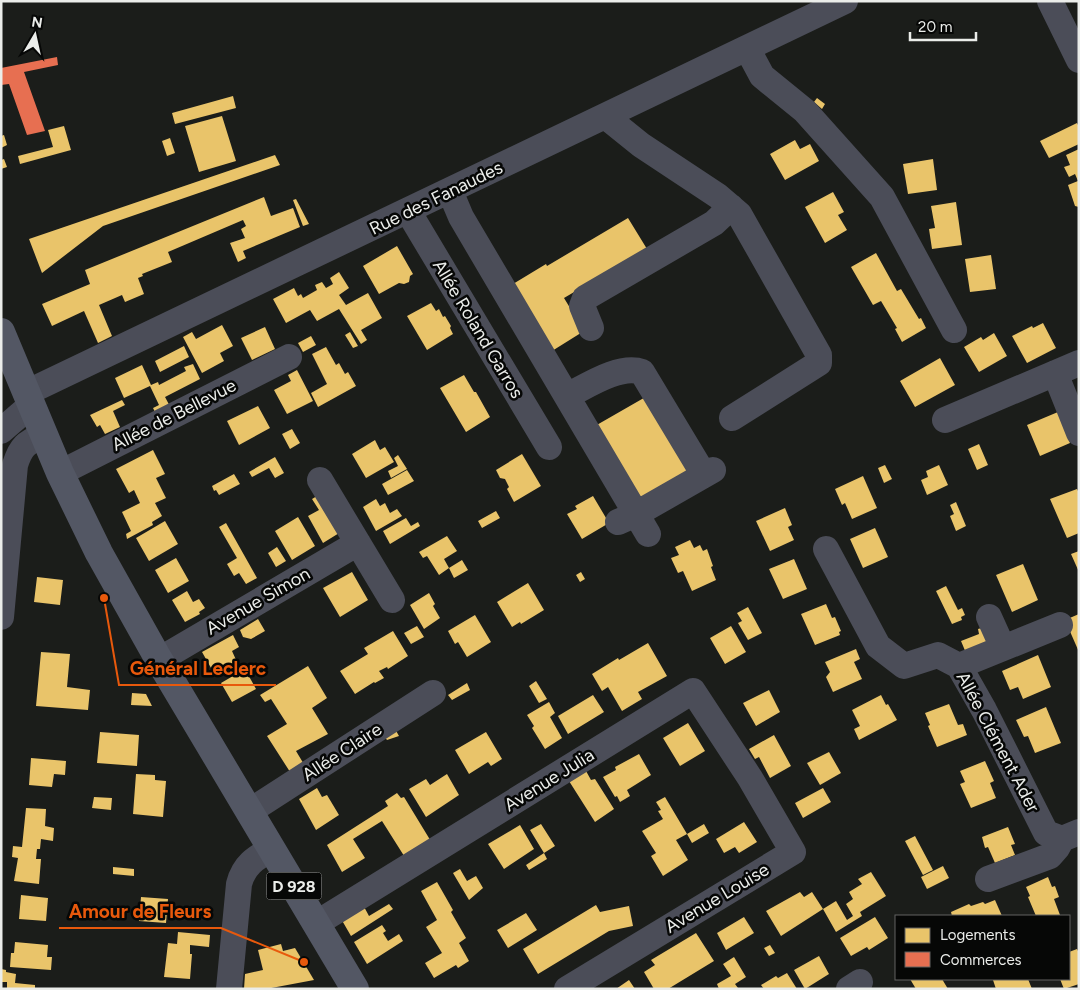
<svg xmlns="http://www.w3.org/2000/svg" width="1080" height="990" viewBox="0 0 1080 990" font-family="Figtree,sans-serif">
  <rect width="100%" height="100%" fill="#1b1d1a"/>
  <path fill="#e9c46a" d="M 233,96 L 236,108 L 175,124 L 172,113 Z
    M 817,98 L 825,104 L 822,109 L 814,102 Z
    M 222,116 L 236,161 L 199,172 L 185,126 Z
    M 1077,123 L 1079,127 L 1079,144 L 1049,158 L 1040,141 Z
    M 64,126 L 71,150 L 20,164 L 18,156 L 53,147 L 48,130 Z
    M 4,135 L 7,145 L 1,148 L 1,136 Z
    M 170,138 L 175,153 L 167,156 L 162,141 Z
    M 795,140 L 800,149 L 810,144 L 819,161 L 785,180 L 770,154 Z
    M 1079,149 L 1079,207 L 1075,206 L 1068,185 L 1078,181 L 1075,174 L 1069,177 L 1064,167 L 1070,165 L 1066,155 Z
    M 275,155 L 280,165 L 103,226 L 42,273 L 29,239 Z
    M 4,159 L 7,167 L 1,169 L 1,160 Z
    M 933,159 L 937,190 L 908,194 L 903,164 Z
    M 833,192 L 844,212 L 838,215 L 847,230 L 825,243 L 805,207 Z
    M 264,197 L 271,216 L 293,208 L 300,227 L 243,251 L 246,258 L 238,262 L 230,243 L 245,238 L 241,229 L 246,226 L 243,220 L 168,252 L 172,262 L 142,274 L 143,276 L 138,278 L 144,294 L 125,302 L 122,295 L 99,305 L 112,336 L 98,343 L 84,311 L 52,326 L 42,304 L 90,284 L 85,270 Z
    M 296,199 L 309,224 L 303,226 L 293,200 Z
    M 956,202 L 962,245 L 932,249 L 929,229 L 935,228 L 931,206 Z
    M 628,218 L 647,249 L 564,298 L 584,331 L 552,351 L 513,284 L 546,264 L 547,266 Z
    M 397,246 L 413,274 L 410,276 L 409,282 L 404,284 L 399,283 L 379,294 L 363,266 Z
    M 876,253 L 897,291 L 901,289 L 919,319 L 921,318 L 926,328 L 902,342 L 895,329 L 897,328 L 881,301 L 873,305 L 851,267 Z
    M 991,255 L 996,289 L 970,292 L 965,259 Z
    M 339,272 L 349,288 L 339,295 L 346,305 L 368,293 L 382,318 L 361,330 L 367,340 L 361,344 L 339,309 L 317,321 L 310,310 L 286,323 L 273,299 L 294,288 L 298,296 L 301,294 L 303,298 L 317,290 L 315,285 L 322,282 L 326,288 L 333,284 L 330,278 Z
    M 431,303 L 436,311 L 439,309 L 443,317 L 445,316 L 451,326 L 450,328 L 453,334 L 427,350 L 407,316 Z
    M 1043,323 L 1056,348 L 1027,363 L 1012,336 L 1032,326 L 1033,328 Z
    M 222,325 L 233,346 L 220,353 L 224,361 L 202,373 L 183,337 L 192,332 L 196,339 Z
    M 265,327 L 275,349 L 252,360 L 241,338 Z
    M 350,332 L 358,346 L 353,348 L 345,335 Z
    M 994,333 L 1007,356 L 979,372 L 964,347 L 981,337 L 983,340 Z
    M 311,336 L 316,345 L 303,352 L 298,343 Z
    M 184,346 L 189,357 L 160,372 L 155,361 Z
    M 326,347 L 336,365 L 339,363 L 345,374 L 348,372 L 356,386 L 318,407 L 311,393 L 327,384 L 312,354 Z
    M 940,358 L 955,385 L 915,407 L 900,381 Z
    M 193,364 L 200,379 L 165,397 L 173,412 L 159,420 L 153,408 L 159,405 L 150,386 L 124,398 L 115,378 L 142,365 L 151,385 L 158,382 L 159,385 L 186,371 L 184,367 Z
    M 297,370 L 313,401 L 287,414 L 274,390 L 291,381 L 288,375 Z
    M 464,375 L 474,392 L 476,392 L 490,417 L 466,432 L 440,388 Z
    M 649,395 L 692,470 L 638,501 L 595,426 Z
    M 122,400 L 125,405 L 113,411 L 120,427 L 105,434 L 100,425 L 97,427 L 90,415 Z
    M 258,406 L 270,428 L 239,445 L 227,421 Z
    M 1058,412 L 1070,443 L 1040,456 L 1027,425 Z
    M 292,429 L 300,443 L 290,449 L 282,434 Z
    M 375,440 L 380,450 L 385,447 L 394,462 L 366,478 L 352,454 Z
    M 979,444 L 988,465 L 977,470 L 968,449 Z
    M 153,450 L 165,474 L 156,478 L 166,498 L 155,503 L 162,516 L 152,522 L 153,525 L 127,539 L 126,534 L 131,531 L 122,512 L 140,503 L 134,490 L 129,493 L 116,469 Z
    M 522,454 L 541,486 L 514,502 L 507,489 L 509,487 L 505,479 L 500,478 L 496,470 Z
    M 398,455 L 407,469 L 391,478 L 388,471 L 398,466 L 394,458 Z
    M 275,457 L 284,473 L 275,478 L 269,468 L 252,477 L 249,472 Z
    M 885,465 L 892,479 L 884,483 L 878,468 Z
    M 939,465 L 948,485 L 927,495 L 921,480 L 928,477 L 926,471 Z
    M 407,470 L 414,481 L 388,495 L 382,484 Z
    M 234,474 L 240,484 L 219,495 L 216,490 L 214,491 L 212,486 Z
    M 863,476 L 877,508 L 852,519 L 845,503 L 842,505 L 835,489 Z
    M 1077,489 L 1079,493 L 1079,533 L 1067,538 L 1050,499 Z
    M 322,493 L 344,530 L 323,543 L 308,516 L 319,510 L 312,499 Z
    M 593,496 L 609,523 L 582,539 L 567,514 L 577,509 L 575,506 Z
    M 376,499 L 380,506 L 385,503 L 390,513 L 397,509 L 402,516 L 376,531 L 363,507 Z
    M 956,502 L 966,526 L 956,531 L 950,516 L 954,514 L 950,505 Z
    M 785,508 L 792,525 L 788,527 L 794,540 L 770,551 L 756,521 Z
    M 496,511 L 500,518 L 482,528 L 478,521 Z
    M 298,517 L 315,546 L 292,560 L 275,531 Z
    M 406,518 L 411,526 L 418,522 L 420,526 L 390,544 L 383,531 Z
    M 165,521 L 178,544 L 149,561 L 136,538 Z
    M 226,523 L 257,578 L 246,584 L 239,573 L 234,576 L 227,564 L 237,558 L 219,527 Z
    M 875,528 L 888,557 L 863,568 L 850,539 Z
    M 447,536 L 457,551 L 444,559 L 449,568 L 462,560 L 468,570 L 454,578 L 449,568 L 439,575 L 427,556 L 423,558 L 419,552 Z
    M 690,540 L 694,548 L 700,545 L 703,551 L 707,549 L 713,566 L 711,567 L 716,580 L 692,591 L 683,571 L 678,573 L 671,558 L 679,555 L 675,547 Z
    M 277,547 L 286,561 L 276,567 L 268,553 Z
    M 1079,551 L 1079,572 L 1071,554 Z
    M 176,558 L 189,581 L 168,593 L 155,570 Z
    M 794,559 L 807,589 L 783,599 L 769,569 Z
    M 1023,564 L 1038,600 L 1012,612 L 996,575 Z
    M 352,572 L 368,600 L 340,617 L 323,588 Z
    M 581,572 L 585,579 L 580,582 L 576,575 Z
    M 37,577 L 63,580 L 60,605 L 34,602 Z
    M 528,583 L 544,610 L 521,624 L 520,622 L 512,627 L 497,602 Z
    M 946,586 L 958,610 L 962,608 L 965,615 L 961,617 L 962,620 L 952,624 L 936,591 Z
    M 187,591 L 193,602 L 199,599 L 205,608 L 199,612 L 200,614 L 185,622 L 172,600 Z
    M 429,593 L 435,604 L 433,606 L 440,618 L 424,629 L 410,605 Z
    M 826,604 L 832,618 L 835,617 L 841,631 L 839,632 L 840,635 L 815,645 L 801,614 Z
    M 748,607 L 762,633 L 748,640 L 738,623 L 742,621 L 737,613 Z
    M 1079,614 L 1079,652 L 1065,620 Z
    M 475,615 L 491,642 L 467,657 L 458,642 L 455,644 L 448,631 Z
    M 258,619 L 265,631 L 251,639 L 243,637 L 240,630 Z
    M 417,626 L 424,637 L 411,644 L 404,633 Z
    M 731,626 L 746,652 L 725,664 L 710,638 Z
    M 985,627 L 991,641 L 966,653 L 961,641 L 979,634 L 978,629 Z
    M 393,631 L 408,656 L 388,669 L 387,667 L 379,671 L 384,678 L 375,683 L 374,682 L 355,694 L 340,671 L 368,654 L 364,648 Z
    M 233,635 L 239,647 L 232,651 L 237,662 L 215,675 L 202,652 Z
    M 648,643 L 667,676 L 638,692 L 642,699 L 622,711 L 608,687 L 602,691 L 592,674 L 618,658 L 619,660 Z
    M 856,649 L 860,659 L 854,662 L 862,679 L 833,692 L 826,677 L 830,672 L 825,662 Z
    M 41,652 L 70,654 L 67,687 L 90,690 L 88,710 L 36,706 Z
    M 1038,655 L 1051,687 L 1023,699 L 1018,687 L 1010,690 L 1002,671 Z
    M 308,666 L 327,698 L 312,708 L 328,734 L 296,751 L 305,766 L 292,775 L 267,736 L 287,724 L 271,699 L 265,702 L 260,695 Z
    M 245,669 L 256,689 L 232,702 L 221,683 Z
    M 536,681 L 547,699 L 539,703 L 529,686 Z
    M 467,683 L 470,690 L 452,700 L 448,695 Z
    M 769,690 L 780,712 L 756,726 L 743,703 Z
    M 132,693 L 146,694 L 152,706 L 131,705 Z
    M 593,695 L 604,712 L 568,734 L 558,716 Z
    M 881,695 L 886,705 L 888,704 L 897,720 L 859,740 L 854,729 L 860,726 L 852,710 Z
    M 549,702 L 555,713 L 550,717 L 562,738 L 545,749 L 532,728 L 534,726 L 527,715 Z
    M 949,704 L 958,725 L 963,724 L 967,735 L 937,747 L 928,726 L 930,725 L 925,713 Z
    M 1046,707 L 1061,743 L 1035,753 L 1028,736 L 1024,737 L 1016,720 Z
    M 688,723 L 705,751 L 680,766 L 663,738 Z
    M 395,729 L 399,736 L 387,740 L 384,736 Z
    M 100,732 L 139,735 L 137,766 L 97,763 Z
    M 486,732 L 502,759 L 491,766 L 488,762 L 469,774 L 455,750 Z
    M 774,735 L 791,766 L 770,778 L 759,757 L 755,759 L 749,749 Z
    M 829,752 L 841,773 L 820,785 L 807,763 Z
    M 639,754 L 651,775 L 627,790 L 630,796 L 620,802 L 617,796 L 615,797 L 603,777 L 616,770 L 615,767 Z
    M 31,758 L 66,761 L 65,775 L 54,774 L 52,787 L 29,785 Z
    M 985,761 L 994,781 L 990,783 L 996,798 L 971,808 L 960,784 L 965,782 L 960,771 Z
    M 586,771 L 591,780 L 595,779 L 614,809 L 595,822 L 569,781 Z
    M 136,774 L 155,775 L 155,780 L 166,781 L 163,817 L 133,814 Z
    M 447,774 L 459,795 L 426,817 L 409,789 L 426,779 L 430,785 Z
    M 317,788 L 322,797 L 327,795 L 339,815 L 316,830 L 299,799 Z
    M 823,788 L 831,802 L 803,818 L 795,803 Z
    M 397,793 L 401,798 L 404,797 L 432,843 L 406,859 L 382,821 L 353,839 L 365,858 L 342,872 L 327,845 L 388,806 L 385,801 Z
    M 94,797 L 112,798 L 111,810 L 92,808 Z
    M 665,797 L 687,834 L 676,840 L 688,860 L 663,876 L 651,856 L 656,853 L 642,831 L 663,819 L 658,811 L 661,810 L 656,802 Z
    M 26,808 L 46,809 L 45,826 L 54,828 L 53,841 L 41,839 L 40,849 L 37,849 L 36,859 L 41,859 L 39,884 L 14,881 L 18,858 L 12,857 L 13,846 L 22,847 Z
    M 744,822 L 757,842 L 739,853 L 735,847 L 724,853 L 716,839 Z
    M 541,824 L 555,846 L 544,853 L 530,830 Z
    M 704,824 L 709,833 L 692,843 L 687,834 Z
    M 520,825 L 534,849 L 504,869 L 488,844 Z
    M 1008,827 L 1015,844 L 1011,845 L 1015,855 L 995,863 L 988,847 L 985,848 L 982,837 Z
    M 915,836 L 933,870 L 923,875 L 905,841 Z
    M 544,853 L 547,859 L 529,870 L 526,865 Z
    M 943,866 L 949,878 L 927,889 L 921,877 Z
    M 113,867 L 134,869 L 134,876 L 113,874 Z
    M 460,869 L 467,881 L 476,876 L 483,888 L 469,900 L 453,873 Z
    M 871,872 L 886,896 L 860,912 L 862,916 L 836,932 L 823,909 L 781,936 L 766,911 L 800,892 L 804,897 L 812,892 L 823,909 L 836,901 L 847,920 L 853,916 L 846,904 L 853,899 L 849,892 L 862,884 L 858,879 Z
    M 1048,877 L 1052,887 L 1055,886 L 1059,897 L 1054,899 L 1060,915 L 1036,916 L 1028,897 L 1030,896 L 1026,887 Z
    M 437,882 L 453,910 L 451,912 L 466,938 L 459,943 L 469,961 L 458,968 L 456,965 L 434,978 L 425,963 L 442,953 L 426,927 L 437,920 L 421,891 Z
    M 21,895 L 48,898 L 46,921 L 19,919 Z
    M 141,897 L 168,899 L 166,923 L 139,921 Z
    M 995,900 L 1002,916 L 952,916 L 951,912 L 969,904 L 971,906 L 983,902 L 985,904 Z
    M 362,903 L 369,916 L 389,904 L 393,909 L 351,936 L 340,917 Z
    M 596,905 L 600,912 L 629,906 L 633,926 L 609,931 L 538,974 L 523,949 Z
    M 526,913 L 537,930 L 508,948 L 497,930 Z
    M 744,917 L 754,933 L 726,950 L 717,933 Z
    M 875,917 L 888,938 L 869,950 L 867,947 L 851,956 L 840,938 Z
    M 382,925 L 386,931 L 383,933 L 388,941 L 399,934 L 403,941 L 367,964 L 354,942 Z
    M 178,932 L 210,935 L 209,947 L 190,945 L 190,954 L 192,954 L 190,979 L 164,977 L 168,943 L 177,944 Z
    M 696,933 L 714,961 L 668,989 L 654,989 L 644,972 L 655,965 L 651,960 Z
    M 15,942 L 48,945 L 47,957 L 52,957 L 51,970 L 10,967 L 11,953 L 14,953 Z
    M 281,944 L 283,951 L 295,948 L 314,980 L 266,989 L 244,989 L 245,974 L 263,970 L 258,950 Z
    M 770,945 L 775,953 L 769,956 L 764,948 Z
    M 1077,949 L 1079,953 L 1079,984 L 1064,989 L 1060,979 L 1069,979 L 1069,952 Z
    M 819,956 L 829,974 L 805,989 L 794,970 Z
    M 734,957 L 746,977 L 735,984 L 738,988 L 736,989 L 719,989 L 717,984 L 731,976 L 723,964 Z
    M 1,969 L 6,970 L 6,972 L 16,974 L 15,983 L 35,985 L 35,989 L 7,989 L 7,982 L 1,982 Z
    M 787,973 L 797,989 L 764,989 L 761,985 L 776,976 L 778,978 Z
    M 910,979 L 942,979 L 948,989 L 916,989 Z
    M 997,979 L 1028,979 L 1032,989 L 996,989 L 993,980 Z
    M 629,980 L 635,989 L 616,989 Z"/>
  <path fill="#e76f51" d="M 57,57 L 58,65 L 24,72 L 45,131 L 27,135 L 9,84 L 1,85 L 1,68 Z"/>
  <g fill="none" stroke-linecap="round" stroke-linejoin="round">
    <path stroke="#4b4d58" stroke-width="26" d="M 1050,1 L 1079,60
      M 747,48 L 762,76 L 805,111 L 882,197 L 954,330
      M 605,116 L 641,145 L 718,196 L 739,214 L 819,355 L 819,363 L 732,418
      M 450,191 L 461,217 L 648,534
      M 408,211 L 549,447
      M 591,328 L 582,306 L 585,298 L 714,223 L 731,207
      M 1055,373 L 1079,433
      M 26,393 L 845,1
      M 567,396 C 587,386 620,364 642,372 L 704,475
      M 945,420 L 1079,363
      M 1,431 L 31,405
      M 60,473 L 289,357
      M 320,480 L 392,600
      M 618,522 L 636,514 L 713,470
      M 826,549 L 878,646 L 904,666 L 938,655 L 959,666 L 984,710 L 1046,833 L 1062,839 L 1079,832
      M 1,617 L 15,465 C 21,446 26,443 43,435
      M 989,617 L 1003,648
      M 159,660 L 358,543
      M 959,666 L 1060,625
      M 250,811 L 433,693
      M 988,879 L 1050,856 L 1057,848 L 1062,839
      M 317,923 L 693,691 L 750,778 L 793,852 L 567,989
      M 229,989 L 239,884 C 244,865 255,858 272,849
      M 849,989 L 860,982"/>
    <path stroke="#535764" stroke-width="28" d="M 1,332 L 60,473 L 99,553 L 159,660 L 355,989"/>
  </g>
  <g text-anchor="middle" stroke-width="5" stroke-linejoin="round" paint-order="stroke">
    <rect fill="#060706" stroke="#a6a8a6" stroke-width="1" x="266.5" y="872.5" width="55" height="27" rx="4"/>
    <g font-size="16" font-weight="bold" fill="#ebedea">
      <text x="294" y="892">D 928</text>
    </g>
    <g font-size="18" fill="#ebedea" stroke="#060706">
      <text transform="translate(436 198) rotate(-26)" y="6">Rue des Fanaudes</text>
      <text transform="translate(478 329) rotate(59)" y="6">Allée Roland Garros</text>
      <text transform="translate(174 415) rotate(-27)" y="6">Allée de Bellevue</text>
      <text transform="translate(258 601) rotate(-30)" y="6">Avenue Simon</text>
      <text transform="translate(998 742) rotate(62)" y="6">Allée Clément Ader</text>
      <text transform="translate(342 752) rotate(-33)" y="6">Allée Claire</text>
      <text transform="translate(549 780) rotate(-32)" y="6">Avenue Julia</text>
      <text transform="translate(717 898) rotate(-31)" y="6">Avenue Louise</text>
    </g>
  </g>
  <path fill="none" stroke="#e8590c" stroke-width="2" d="M104 598L119 685H276M304 962L221 928H59"/>
  <g fill="#e8590c" stroke="#060706" stroke-width="2">
    <circle cx="104" cy="598" r="5"/>
    <circle cx="304" cy="962" r="5"/>
  </g>
  <g font-size="19" text-anchor="middle" font-weight="bold" fill="#e8590c" stroke="#060706" stroke-width="5" stroke-linejoin="round" paint-order="stroke">
    <text x="198" y="675">Général Leclerc</text>
    <text x="140" y="918">Amour de Fleurs</text>
  </g>
  <rect width="1080" height="990" fill="none" stroke="#ebedea" stroke-width="5"/>
  <rect x="895" y="915" width="175" height="65" fill="#060706" stroke="#626361"/>
  <rect x="905" y="928" width="25" height="15" fill="#e9c46a" stroke="#626361"/>
  <text x="940" y="940" font-size="15" fill="#ebedea">Logements</text>
  <rect x="905" y="952" width="25" height="15" fill="#e76f51" stroke="#626361"/>
  <text x="940" y="965" font-size="15" fill="#ebedea">Commerces</text>
  <g transform="translate(35 35) rotate(9)" stroke="#060706" stroke-width="4" paint-order="stroke">
  <path d="M0-4L9 19L0 12L-9 19Z" fill="#ebedea"/>
  <text y="-8" font-size="14" font-weight="bold" text-anchor="middle" fill="#ebedea">N</text>
  </g>
  <path d="M910 32v8h66v-8" fill="none" stroke="#ebedea" stroke-width="2.5"/>
  <text x="918" y="32" font-size="15" fill="#ebedea" stroke="#060706" stroke-width="4" paint-order="stroke">20 m</text>
</svg>
